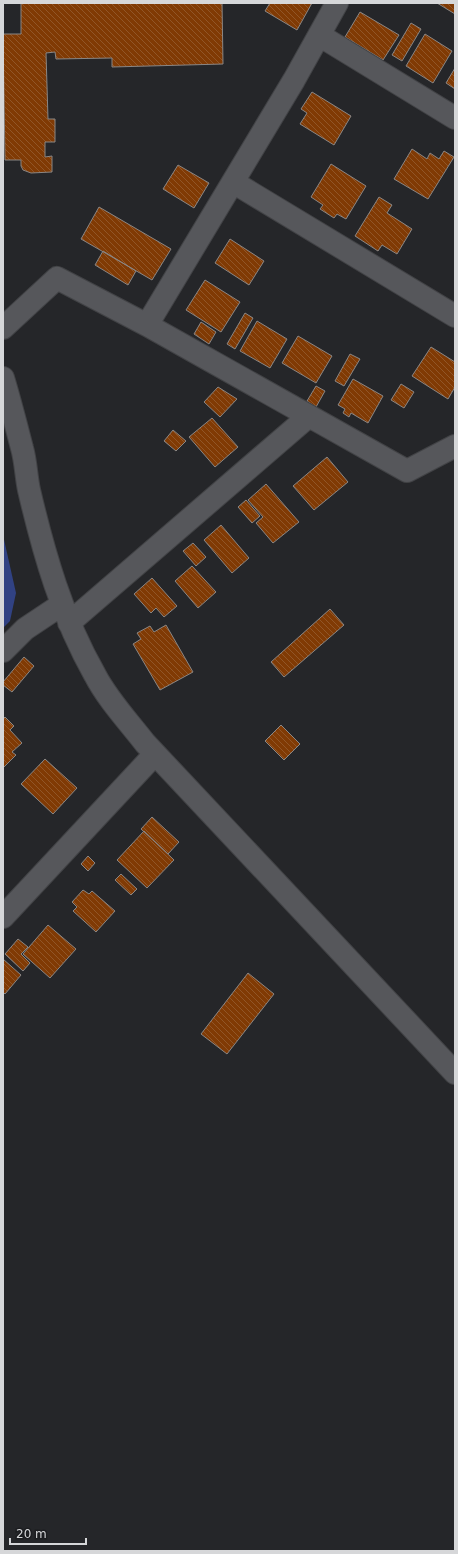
<svg xmlns="http://www.w3.org/2000/svg" width="458" height="1554" viewBox="0 0 458 1554" font-family="'DejaVu Sans',sans-serif">
  <defs>
    <pattern id="building-back-hatch" width="6" height="6" patternUnits="userSpaceOnUse"><rect width="6" height="6" fill="#803a04"/><path d="M-1 5l2 2M0 0l6 6M5-1l2 2" fill="none" stroke="#915628"/></pattern>
  </defs>
  <rect width="100%" height="100%" fill="#252629"/>
  <path fill="#314283" d="M 3,535 L 16,593 L 10,621 L 3,628 Z"/>
  <path fill="url(#building-back-hatch)" stroke="#8a8684" d="M 21,3 L 222,3 L 223,64 L 112,67 L 112,58 L 56,59 L 55,52 L 46,53 L 48,119 L 55,119 L 55,142 L 45,142 L 45,157 L 52,156 L 52,172 L 31,173 L 23,170 L 21,166 L 21,160 L 5,160 L 3,34 L 21,34 Z
    M 270,3 L 312,3 L 297,30 L 265,11 Z
    M 437,3 L 455,3 L 455,14 Z
    M 360,12 L 399,35 L 383,60 L 345,37 Z
    M 411,23 L 421,29 L 402,61 L 392,55 Z
    M 425,34 L 452,51 L 433,83 L 406,66 Z
    M 455,68 L 455,89 L 446,83 Z
    M 312,92 L 351,116 L 334,145 L 300,124 L 307,113 L 301,109 Z
    M 412,149 L 427,159 L 430,153 L 439,159 L 444,151 L 454,157 L 428,199 L 394,179 Z
    M 331,164 L 366,186 L 346,219 L 337,214 L 334,218 L 320,209 L 323,205 L 311,197 Z
    M 178,165 L 209,183 L 194,208 L 163,189 Z
    M 379,197 L 392,205 L 387,213 L 412,229 L 397,254 L 382,245 L 378,251 L 355,236 Z
    M 99,207 L 171,249 L 152,280 L 81,239 Z
    M 230,239 L 264,261 L 249,285 L 215,263 Z
    M 103,251 L 136,271 L 128,285 L 95,265 Z
    M 205,280 L 240,302 L 221,332 L 186,310 Z
    M 245,313 L 253,318 L 235,349 L 227,344 Z
    M 257,321 L 287,339 L 270,368 L 240,351 Z
    M 201,322 L 216,332 L 209,344 L 194,334 Z
    M 298,336 L 332,356 L 316,383 L 282,363 Z
    M 431,347 L 455,362 L 455,387 L 448,399 L 412,376 Z
    M 350,354 L 360,359 L 344,386 L 335,381 Z
    M 353,379 L 383,396 L 368,423 L 351,413 L 349,417 L 343,413 L 345,409 L 338,405 Z
    M 401,384 L 414,392 L 404,408 L 391,400 Z
    M 316,386 L 325,391 L 316,407 L 307,401 Z
    M 218,387 L 237,399 L 220,417 L 204,402 Z
    M 212,418 L 238,447 L 215,467 L 189,437 Z
    M 173,430 L 186,441 L 176,451 L 164,441 Z
    M 327,457 L 348,482 L 314,510 L 293,486 Z
    M 266,484 L 299,522 L 273,543 L 256,523 L 263,517 L 248,500 Z
    M 246,500 L 260,516 L 252,523 L 238,507 Z
    M 221,525 L 249,558 L 232,573 L 204,540 Z
    M 193,543 L 206,557 L 196,566 L 183,551 Z
    M 192,566 L 216,592 L 198,608 L 175,581 Z
    M 152,578 L 177,606 L 164,617 L 156,608 L 151,613 L 134,594 Z
    M 330,609 L 344,625 L 284,677 L 271,662 Z
    M 166,625 L 193,672 L 160,690 L 133,644 L 141,639 L 137,633 L 150,626 L 154,632 Z
    M 24,657 L 34,666 L 12,692 L 3,685 L 3,682 Z
    M 5,717 L 14,726 L 10,730 L 22,743 L 12,752 L 16,755 L 3,768 L 3,719 Z
    M 281,725 L 300,744 L 284,760 L 265,741 Z
    M 45,759 L 77,788 L 53,814 L 21,784 Z
    M 152,817 L 179,842 L 168,854 L 141,829 Z
    M 144,831 L 174,860 L 147,888 L 117,860 Z
    M 88,856 L 95,863 L 88,871 L 81,864 Z
    M 121,874 L 137,889 L 131,895 L 115,880 Z
    M 83,890 L 89,894 L 92,891 L 115,911 L 96,932 L 73,911 L 77,907 L 72,902 Z
    M 48,925 L 76,949 L 50,978 L 23,954 Z
    M 18,939 L 28,947 L 21,954 L 30,963 L 23,971 L 5,954 Z
    M 3,959 L 21,975 L 5,994 L 3,992 Z
    M 248,973 L 274,994 L 227,1054 L 201,1034 Z"/>
  <g fill="none" stroke-linecap="round" stroke-linejoin="round">
    <g stroke="#424346" stroke-width="24">
      <path id="minor" d="M 319,35 L 455,118
        M 233,182 L 455,316
        M 147,325 L 407,471 L 455,446
        M 3,328 L 57,278 L 147,325 L 294,80 L 337,3
        M 3,378 C 10,401 16,425 22,448 C 26,462 26,476 29,490 C 44,554 62,617 95,675 C 108,700 128,721 145,743 L 455,1073
        M 69,623 L 309,416
        M 3,651 L 25,629 L 61,605
        M 3,917 L 155,754"/>
    </g>
    <use href="#minor" stroke="#56575b" stroke-width="22"/>
  </g>
  <rect width="458" height="1554" fill="none" stroke="#d6d7d9" stroke-width="8"/>
  <path d="M10 1538v6h76v-6" fill="none" stroke="#d6d7d9" stroke-width="2"/>
  <text x="16" y="1538" font-size="12" fill="#d6d7d9" stroke="#1c1d20" stroke-width="3" paint-order="stroke">20 m</text>
</svg>
